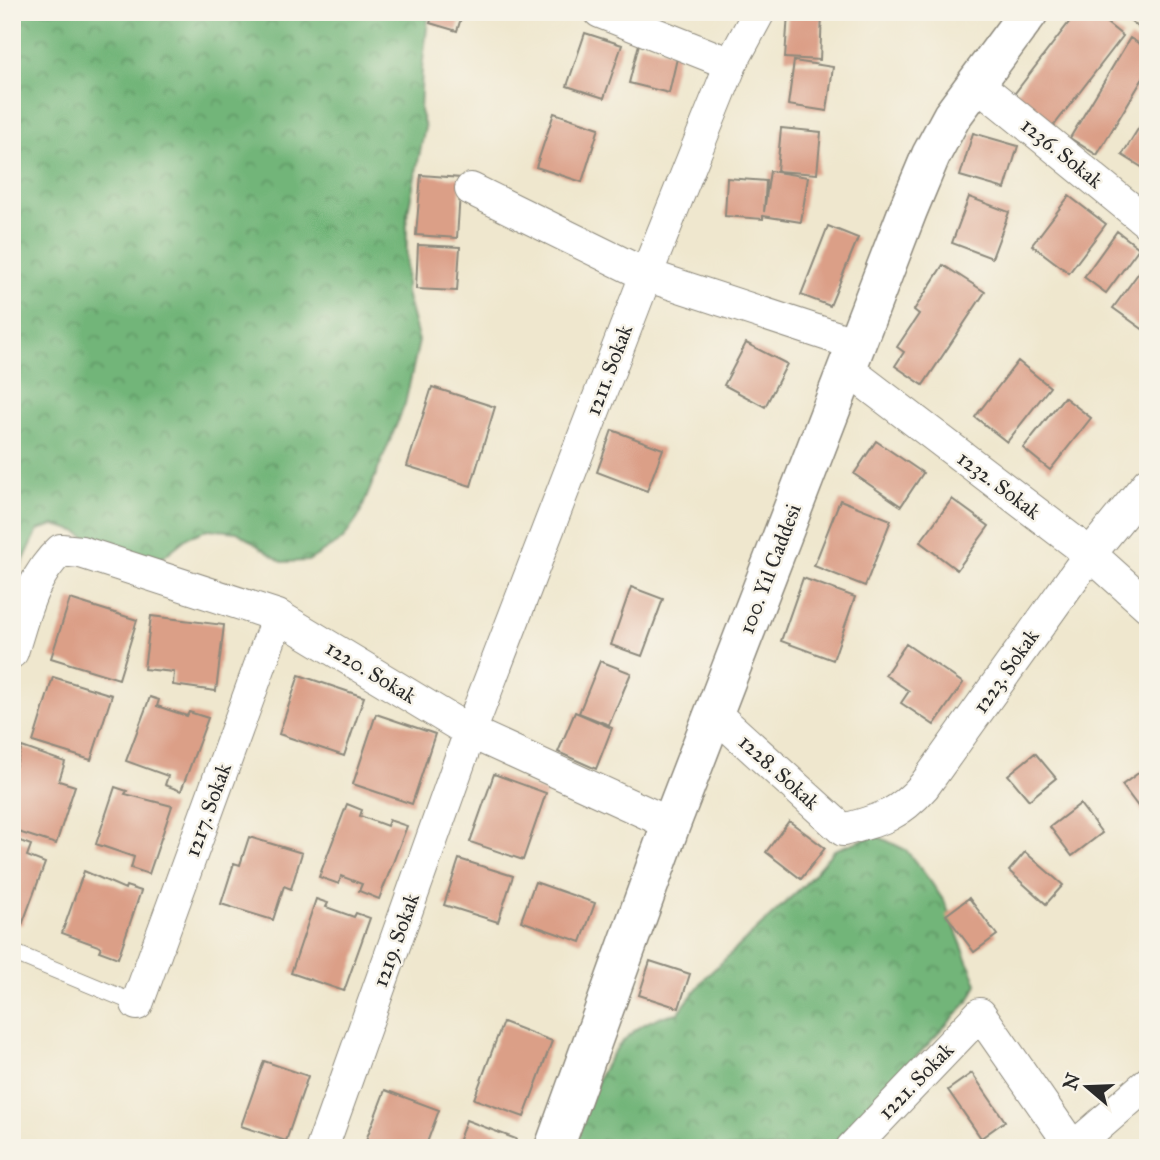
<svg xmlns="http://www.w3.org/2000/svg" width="1160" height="1160" viewBox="0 0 1160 1160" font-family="'IM FELL Great Primer',serif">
  <defs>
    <pattern id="forest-crowns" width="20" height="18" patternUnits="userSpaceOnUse" patternTransform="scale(1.75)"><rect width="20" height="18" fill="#72b579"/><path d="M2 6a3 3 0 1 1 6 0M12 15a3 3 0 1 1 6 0" fill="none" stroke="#5e9363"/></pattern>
  </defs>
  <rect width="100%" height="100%" fill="#f7f3e8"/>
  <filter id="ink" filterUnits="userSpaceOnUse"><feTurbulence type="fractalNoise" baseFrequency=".0143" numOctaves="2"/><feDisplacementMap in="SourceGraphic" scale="14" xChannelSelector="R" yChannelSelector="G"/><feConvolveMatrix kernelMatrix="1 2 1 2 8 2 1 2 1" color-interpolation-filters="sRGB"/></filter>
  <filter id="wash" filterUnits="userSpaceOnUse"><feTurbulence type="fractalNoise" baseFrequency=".00686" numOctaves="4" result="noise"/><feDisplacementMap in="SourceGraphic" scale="28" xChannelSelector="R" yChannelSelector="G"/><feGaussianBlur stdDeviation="1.57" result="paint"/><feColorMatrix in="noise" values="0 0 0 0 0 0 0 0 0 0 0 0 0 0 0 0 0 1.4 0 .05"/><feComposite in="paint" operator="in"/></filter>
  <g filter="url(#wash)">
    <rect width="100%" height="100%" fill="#efe7ce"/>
    <path fill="url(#forest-crowns)" stroke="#4e7052" stroke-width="2" d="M 12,12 L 429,12 L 422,69 L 420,111 L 425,127 L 407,216 L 406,293 L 419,341 L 405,404 L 358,518 L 343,539 L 308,561 L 282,562 L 237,532 L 209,529 L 188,537 L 157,562 L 96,544 L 76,531 L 54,525 L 38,530 L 12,585 Z
      M 875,835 L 906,850 L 931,882 L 945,903 L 977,984 L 969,1001 L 830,1148 L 570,1148 C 593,1092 609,1022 678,1013 L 706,977 L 805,884 L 834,850 Z"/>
    <g id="blocks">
      <path fill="#db9f87" d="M 434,12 L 463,12 L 457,31 L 430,23 Z
        M 1077,12 L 1093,12 L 1123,36 L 1052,128 L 1012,97 Z
        M 1120,12 L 1148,12 L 1148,35 Z
        M 788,13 L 822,14 L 820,60 L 785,58 Z
        M 585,33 L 622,45 L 604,98 L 567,86 Z
        M 1130,38 L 1148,49 L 1148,70 L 1097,155 L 1070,138 Z
        M 639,44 L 678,54 L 669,93 L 629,83 Z
        M 794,61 L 833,67 L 827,111 L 788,105 Z
        M 554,113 L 599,128 L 582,182 L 536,167 Z
        M 1148,113 L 1148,171 L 1122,155 Z
        M 781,128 L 821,132 L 817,174 L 777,171 Z
        M 973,133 L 1018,146 L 1005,189 L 960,176 Z
        M 770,171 L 808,177 L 801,222 L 763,216 L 763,219 L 725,216 L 727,178 L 766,181 L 764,212 Z
        M 421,175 L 461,178 L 457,238 L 416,235 Z
        M 1069,196 L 1106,224 L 1069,273 L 1032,245 Z
        M 969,197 L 1009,212 L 992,258 L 952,243 Z
        M 828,226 L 858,238 L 830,306 L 801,295 Z
        M 1117,231 L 1139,248 L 1106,293 L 1084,277 Z
        M 418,245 L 460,247 L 457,291 L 416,289 Z
        M 1148,260 L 1148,333 L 1113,308 Z
        M 943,265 L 985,292 L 923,385 L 895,366 L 904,352 L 897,347 L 919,314 L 914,310 Z
        M 746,343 L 787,364 L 765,407 L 724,385 Z
        M 1018,361 L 1050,387 L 1007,442 L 975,417 Z
        M 432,387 L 495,407 L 471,486 L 407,466 Z
        M 1064,397 L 1091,418 L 1050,470 L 1023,448 Z
        M 612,430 L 663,449 L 647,491 L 597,472 Z
        M 876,441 L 923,473 L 901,506 L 854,474 Z
        M 952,499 L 989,526 L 957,570 L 920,542 Z
        M 840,500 L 891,520 L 865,586 L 814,566 Z
        M 803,578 L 855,597 L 833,660 L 781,641 Z
        M 631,587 L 663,599 L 642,656 L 611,645 Z
        M 70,599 L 137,620 L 119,679 L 51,658 Z
        M 151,616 L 224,625 L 216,691 L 173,685 L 174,672 L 144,669 Z
        M 906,644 L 963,683 L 934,725 L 901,703 L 909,691 L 885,675 Z
        M 600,661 L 631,673 L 609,725 L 579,713 Z
        M 299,675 L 364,697 L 344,756 L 279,734 Z
        M 53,677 L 112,695 L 91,760 L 33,742 Z
        M 150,697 L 159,700 L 157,706 L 187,716 L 189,712 L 208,718 L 181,791 L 165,785 L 168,776 L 126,761 Z
        M 575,712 L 612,728 L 596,769 L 558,752 Z
        M 376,714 L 435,734 L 412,804 L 353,784 Z
        M 22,747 L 65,762 L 59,781 L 75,786 L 56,844 L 12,830 L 12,776 Z
        M 1035,753 L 1056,778 L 1029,800 L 1008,775 Z
        M 1148,766 L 1148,820 L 1122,785 Z
        M 494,774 L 546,793 L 523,860 L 470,842 Z
        M 115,787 L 127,791 L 125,794 L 172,806 L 149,874 L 131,868 L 134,857 L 96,844 Z
        M 347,804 L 362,810 L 360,816 L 387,826 L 389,820 L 407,826 L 379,899 L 359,891 L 362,884 L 341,876 L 339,884 L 319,877 Z
        M 1080,804 L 1102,833 L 1072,856 L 1050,827 Z
        M 789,821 L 825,848 L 801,879 L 766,852 Z
        M 249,837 L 302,853 L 291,889 L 284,886 L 273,920 L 221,904 L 234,863 L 240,865 Z
        M 12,838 L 31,845 L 27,856 L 45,863 L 22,925 L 12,922 Z
        M 1025,852 L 1063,885 L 1046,904 L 1009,871 Z
        M 459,859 L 513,876 L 498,922 L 444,905 Z
        M 84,871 L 125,889 L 126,886 L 141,891 L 118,958 L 99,951 L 101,947 L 62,933 Z
        M 535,882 L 595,903 L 581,942 L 521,921 Z
        M 969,898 L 997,935 L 974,952 L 946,915 Z
        M 316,899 L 328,903 L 326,907 L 354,917 L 356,913 L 370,918 L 344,991 L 291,973 Z
        M 650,961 L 690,974 L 679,1008 L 639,995 Z
        M 503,1022 L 552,1041 L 524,1117 L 474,1099 Z
        M 264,1061 L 308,1076 L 286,1141 L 241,1126 Z
        M 972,1073 L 1005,1121 L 981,1138 L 948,1090 Z
        M 385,1090 L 439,1110 L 425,1148 L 363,1148 Z
        M 466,1120 L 516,1139 L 512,1148 L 456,1148 Z"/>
    </g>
  </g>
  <g filter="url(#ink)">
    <use href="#blocks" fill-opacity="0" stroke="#8d897c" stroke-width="2"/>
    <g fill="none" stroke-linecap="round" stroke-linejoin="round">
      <g stroke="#8d897c" stroke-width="18">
        <path id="service" d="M 12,952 L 137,1004"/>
      </g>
      <g stroke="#8d897c" stroke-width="34">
        <path id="minor" d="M 600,12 L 731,64
          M 976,83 L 1148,223
          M 471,189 L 646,275 L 856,344
          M 847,369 L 1090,554 L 1148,606
          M 12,652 C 24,615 31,577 61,550 L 81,552 L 278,616 L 470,732 L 671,824
          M 714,713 L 843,830 C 880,820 898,816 924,786 L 1090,554 L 1148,483
          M 137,1004 L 278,616
          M 322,1148 L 470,732 L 646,275 L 731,64 L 759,12
          M 852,1148 L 980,1014 L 1073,1148
          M 1073,1148 L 1148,1083"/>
      </g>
      <g stroke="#8d897c" stroke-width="41">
        <path id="tertiary" d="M 554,1148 L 671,824 L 908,210 L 931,155 L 952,116 L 1029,12"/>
      </g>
      <use href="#service" stroke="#fff" stroke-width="16"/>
      <use href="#minor" stroke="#fff" stroke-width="32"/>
      <use href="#tertiary" stroke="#fff" stroke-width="38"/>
    </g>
  </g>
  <g text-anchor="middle" stroke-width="5" stroke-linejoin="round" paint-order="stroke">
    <g font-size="21" fill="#2b2b2b" stroke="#f7f3e8">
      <text transform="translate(1062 153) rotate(39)" y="7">1236. Sokak</text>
      <text transform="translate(609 370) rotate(-69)" y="7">1211. Sokak</text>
      <text transform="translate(999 485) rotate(37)" y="7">1232. Sokak</text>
      <text transform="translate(770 569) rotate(-69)" y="7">100. Yıl Caddesi</text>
      <text transform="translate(1006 671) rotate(-55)" y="7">1223. Sokak</text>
      <text transform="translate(371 672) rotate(31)" y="7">1220. Sokak</text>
      <text transform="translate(779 772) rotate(42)" y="7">1228. Sokak</text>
      <text transform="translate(208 810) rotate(-70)" y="7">1217. Sokak</text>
      <text transform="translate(396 940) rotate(-70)" y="7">1219. Sokak</text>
      <text transform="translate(916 1081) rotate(-46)" y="7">1221. Sokak</text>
    </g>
  </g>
  <rect width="1160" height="1160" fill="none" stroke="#f7f3e8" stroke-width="42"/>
  <g transform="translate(1087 1087) rotate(289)" stroke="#f7f3e8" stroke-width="5" paint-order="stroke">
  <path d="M0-5L12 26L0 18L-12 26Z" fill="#2b2b2b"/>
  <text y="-10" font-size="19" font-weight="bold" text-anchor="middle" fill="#2b2b2b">N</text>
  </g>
</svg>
